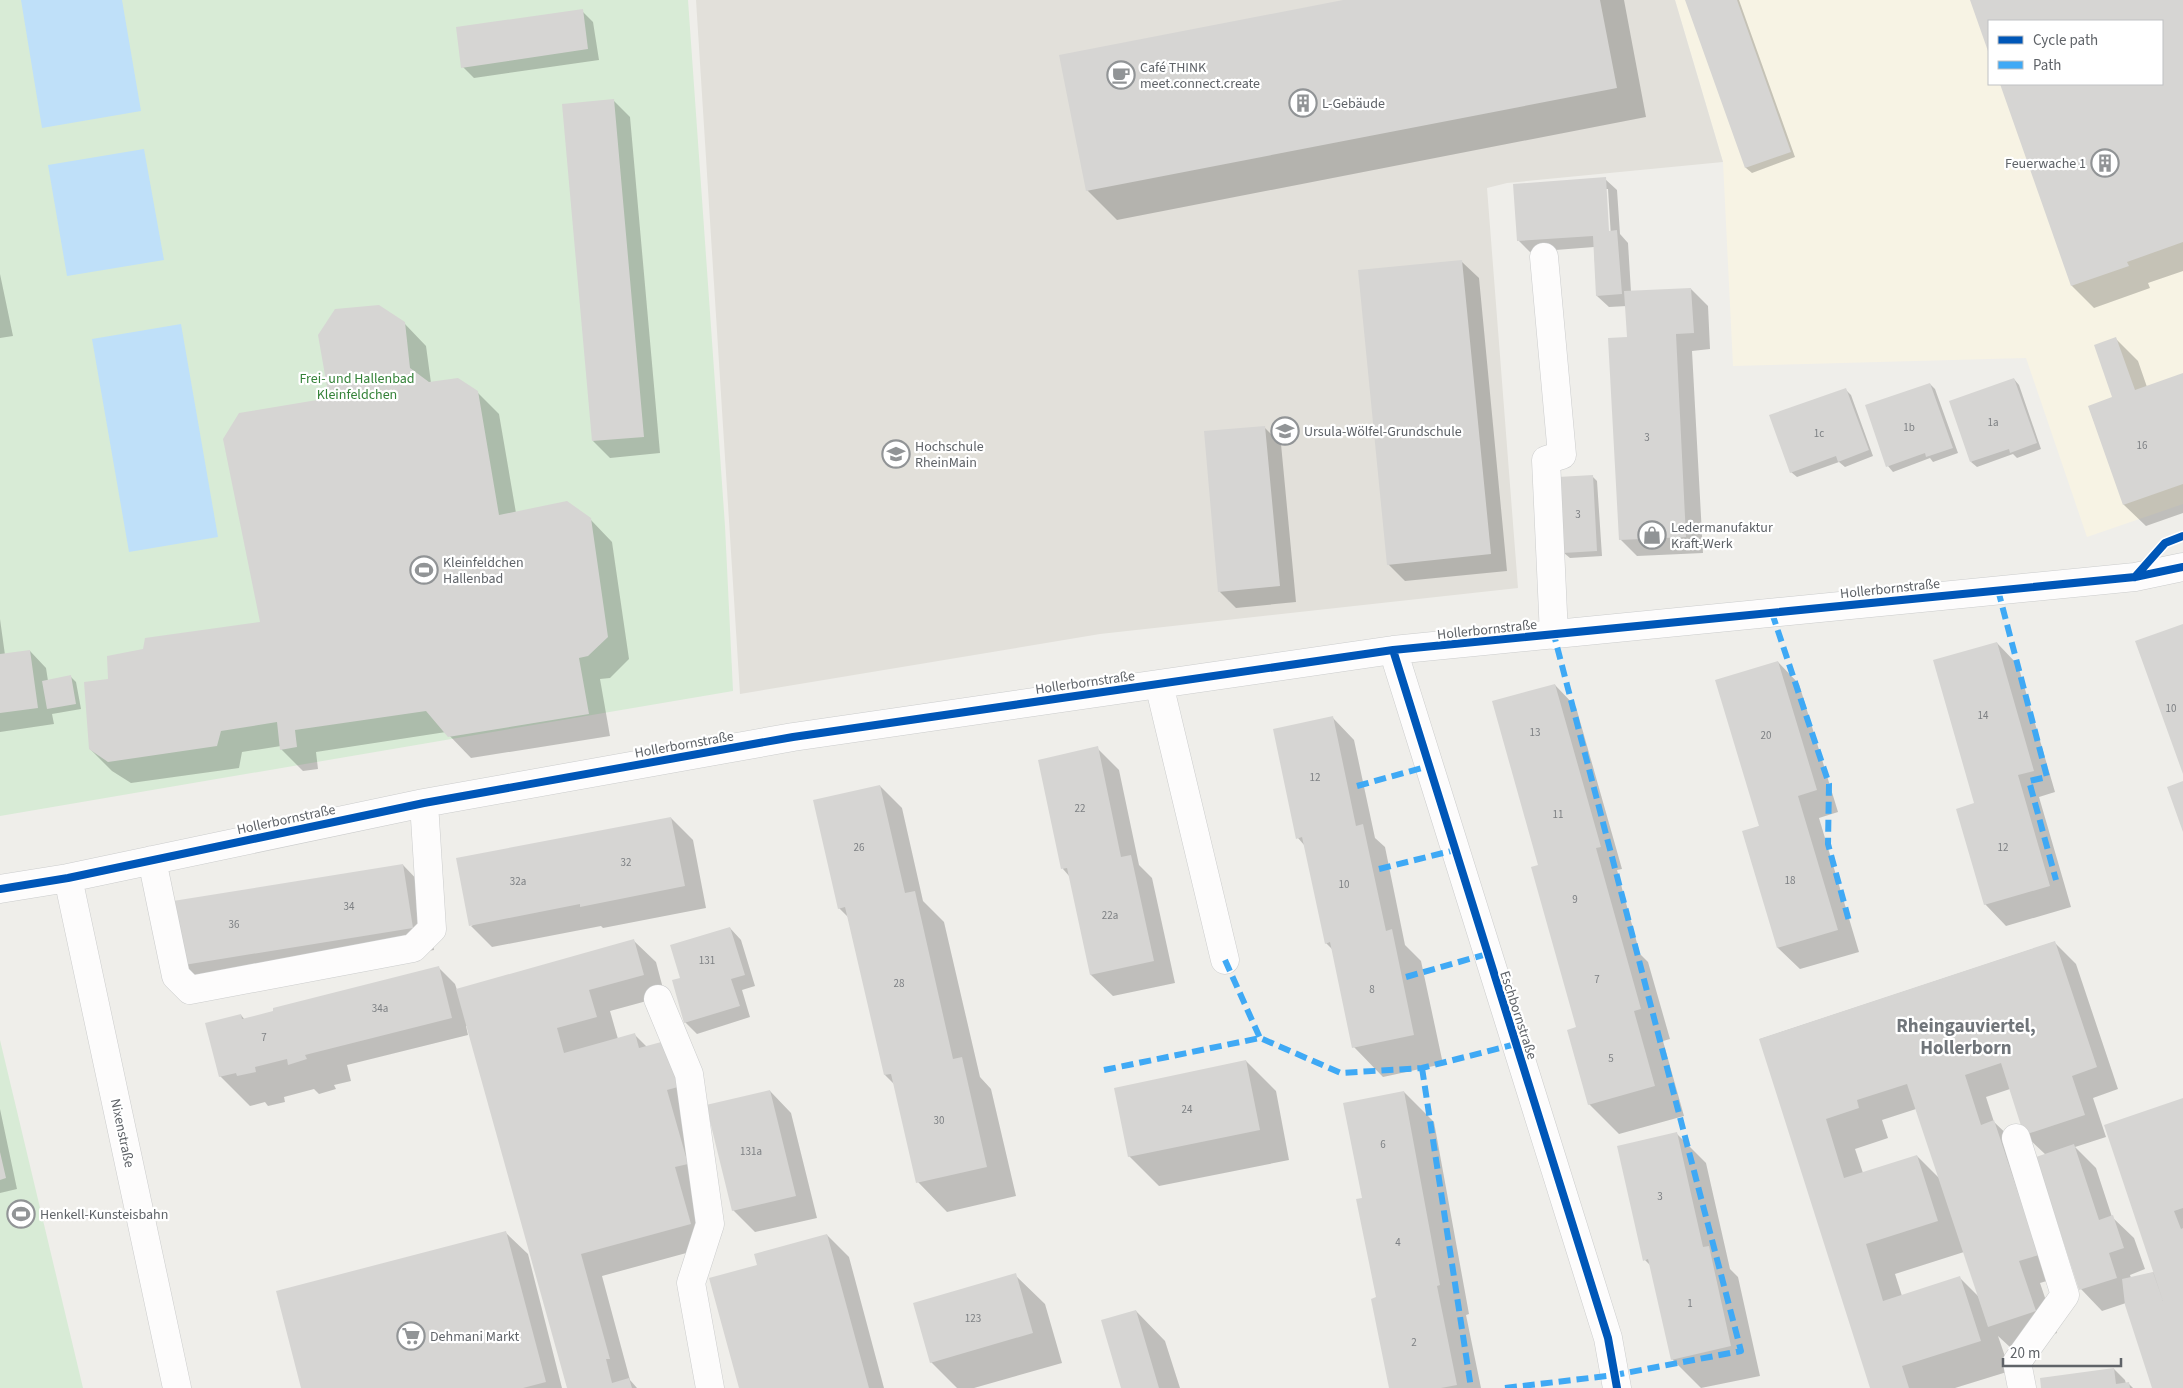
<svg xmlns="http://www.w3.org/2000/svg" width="2183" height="1388" viewBox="0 0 2183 1388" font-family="'Source Sans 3',sans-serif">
  <rect width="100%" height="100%" fill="#efeeea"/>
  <path fill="#f7f3e4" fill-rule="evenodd" d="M 1675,0 L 2183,0 L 2183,504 L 2087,537 L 2026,358 L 1733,366 L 1723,162 ZM 1989,21 L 2162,21 L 2162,84 L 1989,84 Z"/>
  <path fill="#e2e0da" d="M 696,0 L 1675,0 L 1723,162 L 1507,183 L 1487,188 L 1518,588 L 1100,634 L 740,694 Z"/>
  <path fill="#d8ebd6" d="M 0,0 L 688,0 L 725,526 L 733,691 L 0,816 Z
    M 0,1040 L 83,1388 L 0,1388 Z"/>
  <path fill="#bfe0f9" d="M 21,0 L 122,0 L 141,111 L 42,128 Z
    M 144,149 L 164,260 L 67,276 L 48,165 Z
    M 181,324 L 218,537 L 129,552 L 92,339 Z"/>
  <path fill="#0003" fill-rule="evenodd" d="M 1350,0 L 1624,0 L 1646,117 L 1117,220 L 1087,190 Z
    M 1687,0 L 1739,0 L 1795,157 L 1752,173 L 1746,168 Z
    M 1971,0 L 2183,0 L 2183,271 L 2148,283 L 2150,288 L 2094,308 L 2072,286 L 2001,84 L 2162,84 L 2162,21 L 1989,21 L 1989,51 Z
    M 582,11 L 593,22 L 599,60 L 474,78 L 463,67 Z
    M 613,100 L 630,117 L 660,453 L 610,458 L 593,441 Z
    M 1605,179 L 1617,190 L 1620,234 L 1628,243 L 1631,292 L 1691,289 L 1708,306 L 1710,349 L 1692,351 L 1703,553 L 1637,556 L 1620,539 L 1628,338 L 1627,306 L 1609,307 L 1597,296 L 1594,247 L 1530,252 L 1518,240 ZM 1605,189 L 1608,189 L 1611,237 L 1608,237 Z
    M 1462,262 L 1479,278 L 1507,571 L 1405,581 L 1388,564 Z
    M 0,274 L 13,336 L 0,338 Z
    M 404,323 L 426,346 L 431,383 L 477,392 L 499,414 L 516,513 L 590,519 L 612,542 L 629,659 L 610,678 L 600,679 L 610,736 L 471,758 L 446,732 L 316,752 L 318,769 L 303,771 L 281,749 L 281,746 L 242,752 L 239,768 L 131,783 L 112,771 L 90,749 L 109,680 L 262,623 L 330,399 Z
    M 2116,339 L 2138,361 L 2147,387 L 2183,374 L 2183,513 L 2146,526 L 2124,505 L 2089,407 L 2114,398 Z
    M 2014,379 L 2019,385 L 2041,449 L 2017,458 L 2013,454 L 1977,467 L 1971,462 Z
    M 1930,384 L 1935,389 L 1958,453 L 1933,462 L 1930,458 L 1893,472 L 1888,466 Z
    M 1845,389 L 1851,395 L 1873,456 L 1845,467 L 1839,462 L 1797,477 L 1791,472 Z
    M 1264,427 L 1281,444 L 1296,602 L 1236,608 L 1219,591 Z
    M 1592,476 L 1597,481 L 1602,556 L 1570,558 L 1564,553 Z
    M 0,619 L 5,655 L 30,651 L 46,668 L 48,681 L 71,677 L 76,682 L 81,709 L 52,714 L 54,724 L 0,732 Z
    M 1997,643 L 2018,665 L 2055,792 L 2039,797 L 2071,907 L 2006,926 L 1985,904 L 1975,804 Z
    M 1778,662 L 1799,684 L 1838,812 L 1819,818 L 1859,952 L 1800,969 L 1778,948 L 1743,832 L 1760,826 Z
    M 1555,685 L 1576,707 L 1622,869 L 1617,870 L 1640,954 L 1648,962 L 1670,1039 L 1663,1041 L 1684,1116 L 1619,1134 L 1589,1104 L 1577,1028 L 1539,866 Z
    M 1333,718 L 1354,740 L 1375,838 L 1385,847 L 1405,945 L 1421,961 L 1443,1064 L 1383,1077 L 1354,1047 L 1333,950 L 1326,943 L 1305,846 L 1298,838 Z
    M 1097,748 L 1119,770 L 1139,865 L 1152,878 L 1175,983 L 1113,996 L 1091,975 L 1070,877 L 1063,869 Z
    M 880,786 L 902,808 L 923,901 L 944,922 L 980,1077 L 991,1089 L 1016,1196 L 947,1212 L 918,1182 L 895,1085 L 885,1075 L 848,917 L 839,908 Z
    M 671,818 L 693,840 L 706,908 L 603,928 L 601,926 L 492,947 L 471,926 Z
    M 403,865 L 424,887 L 434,950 L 206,987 L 185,965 Z
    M 730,928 L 741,940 L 755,986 L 742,990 L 750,1017 L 697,1034 L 685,1022 L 681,979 Z
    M 634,941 L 656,962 L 665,996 L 610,1011 L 618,1039 L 635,1035 L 647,1047 L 687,1064 L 712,1246 L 602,1276 L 630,1380 L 637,1388 L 569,1388 L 468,1026 L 466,1026 L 468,1035 L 347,1065 L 351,1081 L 334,1085 L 336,1089 L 319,1094 L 314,1089 L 284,1097 L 285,1102 L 268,1106 L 265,1102 L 250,1106 L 220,1076 L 241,1015 L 245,1020 L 438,967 L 455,984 L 457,990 Z
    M 2054,942 L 2076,964 L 2118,1089 L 2093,1098 L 2106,1137 L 2075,1147 L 2096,1168 L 2112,1217 L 2134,1238 L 2145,1269 L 2130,1275 L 2131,1278 L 2155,1272 L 2183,1100 L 2183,1388 L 2154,1388 L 2126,1303 L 2102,1311 L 2081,1289 L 2046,1155 L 2025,1135 L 2010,1089 L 1986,1097 L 1994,1122 L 2016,1143 L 2060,1277 L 2040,1283 L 2057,1333 L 2011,1348 L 1998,1336 L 2010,1371 L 1955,1388 L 1872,1388 L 1760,1039 ZM 1916,1109 L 1940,1179 L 1917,1156 L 1863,1173 L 1855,1149 L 1888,1138 L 1882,1120 ZM 1964,1252 L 1979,1297 L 1960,1278 L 1902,1296 L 1895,1274 Z
    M 1246,1061 L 1276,1091 L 1289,1160 L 1159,1186 L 1129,1156 Z
    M 770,1091 L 791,1113 L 817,1218 L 755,1232 L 733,1210 Z
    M 1404,1092 L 1434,1122 L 1469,1314 L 1466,1315 L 1481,1388 L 1390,1388 L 1363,1199 Z
    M 0,1109 L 17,1189 L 0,1193 Z
    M 1676,1133 L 1706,1163 L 1730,1269 L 1738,1277 L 1760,1376 L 1701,1388 L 1672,1359 L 1651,1266 L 1645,1260 Z
    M 506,1233 L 528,1254 L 562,1388 L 302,1388 Z
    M 827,1235 L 849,1257 L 884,1388 L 740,1388 L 759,1266 Z
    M 1015,1275 L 1045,1304 L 1062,1363 L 974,1388 L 957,1388 L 931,1362 Z
    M 1136,1311 L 1165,1341 L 1180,1388 L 1123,1388 Z
    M 2114,1369 L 2125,1380 L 2126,1384 L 2129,1384 L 2133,1388 L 2043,1388 Z"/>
  <path fill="#d6d5d3" d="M 1343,0 L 1600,0 L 1617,88 L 1086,191 L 1059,55 Z
    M 1685,0 L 1737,0 L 1791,152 L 1745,168 Z
    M 1970,0 L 2183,0 L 2183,242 L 2127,262 L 2129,266 L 2071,286 L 2000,84 L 2162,84 L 2162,21 L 1989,21 L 1989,54 Z
    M 583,9 L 588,49 L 461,68 L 456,27 Z
    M 614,99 L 644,437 L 592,441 L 562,104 Z
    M 1606,177 L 1609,231 L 1617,230 L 1622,294 L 1596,296 L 1593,236 L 1517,241 L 1513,184 Z
    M 1462,260 L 1491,554 L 1387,565 L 1358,270 Z
    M 1691,288 L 1694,333 L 1676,334 L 1686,537 L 1619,540 L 1608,338 L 1627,337 L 1624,291 Z
    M 379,305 L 405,322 L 410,368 L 429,382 L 458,378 L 478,391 L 499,515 L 567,501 L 591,518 L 608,637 L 588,656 L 579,658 L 589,714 L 448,737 L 426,711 L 295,730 L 297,747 L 280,750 L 277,722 L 221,731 L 217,746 L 108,762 L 89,749 L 84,682 L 108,679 L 107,656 L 143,649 L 145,638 L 260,622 L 223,439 L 239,413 L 329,398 L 318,335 L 335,309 Z
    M 2116,337 L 2135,390 L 2183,373 L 2183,484 L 2123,505 L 2088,406 L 2112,397 L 2094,345 Z
    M 2014,378 L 2037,443 L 2010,453 L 2009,449 L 1970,462 L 1949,401 Z
    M 1930,383 L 1953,448 L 1926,457 L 1925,453 L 1886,467 L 1865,405 Z
    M 1846,388 L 1869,450 L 1838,462 L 1836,456 L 1790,473 L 1769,415 Z
    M 1265,426 L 1280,586 L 1218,592 L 1204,431 Z
    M 1593,475 L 1597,551 L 1563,553 L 1558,477 Z
    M 2183,624 L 2183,774 L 2135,641 Z
    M 1997,642 L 2034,771 L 2018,775 L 2050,886 L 1984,905 L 1956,809 L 1974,803 L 1933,660 Z
    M 30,650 L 38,708 L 0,713 L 0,654 Z
    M 1778,661 L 1817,790 L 1798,796 L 1838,930 L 1777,948 L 1742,831 L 1759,826 L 1715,680 Z
    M 71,675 L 76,704 L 47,709 L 42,681 Z
    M 1555,684 L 1601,847 L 1596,848 L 1641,1009 L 1634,1011 L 1655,1086 L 1588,1105 L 1567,1030 L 1576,1027 L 1531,867 L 1538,865 L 1492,701 Z
    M 1333,716 L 1356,826 L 1363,824 L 1386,931 L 1392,929 L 1414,1035 L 1352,1048 L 1330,942 L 1325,944 L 1302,837 L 1296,839 L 1273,729 Z
    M 1098,746 L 1121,857 L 1131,855 L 1154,961 L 1090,975 L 1067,868 L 1061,869 L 1038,760 Z
    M 2183,781 L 2183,832 L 2167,787 Z
    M 880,785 L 905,893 L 915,891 L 953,1059 L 962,1057 L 987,1167 L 916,1183 L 891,1074 L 884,1075 L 845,907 L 838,909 L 813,800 Z
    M 671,817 L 685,886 L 580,907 L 580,904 L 469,926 L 456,858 Z
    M 403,864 L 413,928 L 184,965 L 173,901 Z
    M 730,927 L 745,975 L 731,979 L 740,1006 L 684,1023 L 672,980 L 680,978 L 670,945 Z
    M 634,939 L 644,975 L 589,990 L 597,1017 L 557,1028 L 564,1053 L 635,1033 L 639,1048 L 665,1041 L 678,1087 L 667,1090 L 688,1164 L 675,1167 L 691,1224 L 581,1254 L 610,1359 L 606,1359 L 612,1383 L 629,1378 L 632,1388 L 567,1388 L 456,989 Z
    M 2055,941 L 2097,1067 L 2072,1076 L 2085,1115 L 2024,1135 L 2001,1063 L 1965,1075 L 1981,1125 L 1994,1120 L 2039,1255 L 2019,1261 L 2036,1311 L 1988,1327 L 1907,1084 L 1857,1100 L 1859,1108 L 1826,1119 L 1844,1178 L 1917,1155 L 1938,1221 L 1866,1244 L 1883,1301 L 1960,1276 L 1981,1341 L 1902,1366 L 1909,1388 L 1870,1388 L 1759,1039 Z
    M 439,966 L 452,1018 L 305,1055 L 307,1059 L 288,1065 L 287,1059 L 255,1067 L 256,1072 L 237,1076 L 236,1073 L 219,1077 L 205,1023 L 241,1014 L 242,1019 L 273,1011 L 273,1008 Z
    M 1246,1060 L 1260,1130 L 1128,1157 L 1114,1088 Z
    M 770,1090 L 796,1196 L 732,1211 L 706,1105 Z
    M 1404,1091 L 1440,1285 L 1437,1286 L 1457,1385 L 1441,1388 L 1389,1388 L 1371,1299 L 1376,1297 L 1356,1199 L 1362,1198 L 1343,1103 Z
    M 2183,1098 L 2183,1208 L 2174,1211 L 2181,1229 L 2183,1228 L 2183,1388 L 2152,1388 L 2125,1305 L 2122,1279 L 2153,1272 L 2163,1301 L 2104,1125 Z
    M 1677,1132 L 1703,1247 L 1709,1246 L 1731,1346 L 1671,1360 L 1648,1259 L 1643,1261 L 1617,1146 Z
    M 2074,1144 L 2099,1220 L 2113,1215 L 2124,1248 L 2109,1253 L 2117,1278 L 2079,1290 L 2036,1157 Z
    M 0,1152 L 6,1178 L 0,1180 Z
    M 506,1231 L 546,1382 L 523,1388 L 301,1388 L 276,1291 Z
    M 827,1234 L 869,1388 L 739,1388 L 709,1278 L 757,1265 L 754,1254 Z
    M 1016,1273 L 1033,1333 L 930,1363 L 913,1303 Z
    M 1136,1310 L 1159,1388 L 1121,1388 L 1101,1320 Z
    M 2114,1368 L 2116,1384 L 2129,1382 L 2130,1388 L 2041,1388 L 2040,1378 Z"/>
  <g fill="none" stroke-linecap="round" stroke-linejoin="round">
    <g stroke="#cbcccc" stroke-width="29">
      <path id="minor" d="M 1544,257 L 1562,455 L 1546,460 L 1554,635
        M 1393,650 L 1608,1338 L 1617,1388
        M 1159,684 L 1225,960
        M 152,860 L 176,976 L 190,990 L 413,948 L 432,929 L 424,803
        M 68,878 L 177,1388
        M 0,889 L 68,878 L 424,803 L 793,737 L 1393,650 L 2135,577 L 2183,567
        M 658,999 L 689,1074 L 710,1224 L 691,1283 L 710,1388
        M 2016,1138 L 2065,1295 L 2017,1362 L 2022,1388"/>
    </g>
    <use href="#minor" stroke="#fdfcfc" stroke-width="28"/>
    <path stroke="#3fa9f5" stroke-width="6" stroke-dasharray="12 6" stroke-linecap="butt" d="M 1998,590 L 2047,777 L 2029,781 L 2056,880
      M 1772,613 L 1829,784 L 1828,844 L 1849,921
      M 1357,786 L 1429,766
      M 1379,869 L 1455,850
      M 1225,960 L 1260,1038
      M 1406,977 L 1487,954
      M 1422,1068 L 1471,1388
      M 1104,1070 L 1260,1038 L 1341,1073 L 1422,1068 L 1516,1044
      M 1505,1388 L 1615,1375 L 1741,1351 L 1554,635"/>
    <g stroke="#fff" stroke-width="11">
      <path id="cycleway" d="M 2135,577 L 2165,543 L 2183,536
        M 1393,650 L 1608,1338 L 1617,1388
        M 0,889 L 68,878 L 424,803 L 793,737 L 1393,650 L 2135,577 L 2183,567"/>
    </g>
    <use href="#cycleway" stroke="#0057b8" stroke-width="8"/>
  </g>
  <defs>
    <g id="cafe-ring" transform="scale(1.4375)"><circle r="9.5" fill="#fff" stroke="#919496" stroke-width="1.5"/><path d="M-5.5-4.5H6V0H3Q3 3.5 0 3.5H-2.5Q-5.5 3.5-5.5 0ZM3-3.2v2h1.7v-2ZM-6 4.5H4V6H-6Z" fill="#919496"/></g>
    <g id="building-ring" transform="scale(1.4375)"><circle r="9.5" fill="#fff" stroke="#919496" stroke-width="1.5"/><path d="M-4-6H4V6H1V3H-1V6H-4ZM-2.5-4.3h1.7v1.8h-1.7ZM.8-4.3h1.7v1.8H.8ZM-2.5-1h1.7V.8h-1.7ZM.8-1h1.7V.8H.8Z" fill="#919496"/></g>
    <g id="school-ring" transform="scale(1.4375)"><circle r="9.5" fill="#fff" stroke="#919496" stroke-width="1.5"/><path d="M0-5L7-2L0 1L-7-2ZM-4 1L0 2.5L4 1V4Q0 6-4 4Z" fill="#919496"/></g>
    <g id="university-ring" transform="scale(1.4375)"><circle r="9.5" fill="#fff" stroke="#919496" stroke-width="1.5"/><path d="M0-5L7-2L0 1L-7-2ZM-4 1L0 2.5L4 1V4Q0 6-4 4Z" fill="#919496"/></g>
    <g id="shop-ring" transform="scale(1.4375)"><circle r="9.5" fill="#fff" stroke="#919496" stroke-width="1.5"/><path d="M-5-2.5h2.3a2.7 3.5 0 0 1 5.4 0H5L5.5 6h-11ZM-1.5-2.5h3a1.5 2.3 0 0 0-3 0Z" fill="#919496"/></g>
    <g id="stadium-ring" transform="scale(1.4375)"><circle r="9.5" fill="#fff" stroke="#919496" stroke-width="1.5"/><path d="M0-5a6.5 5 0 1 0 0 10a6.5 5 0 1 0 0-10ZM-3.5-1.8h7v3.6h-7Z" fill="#919496"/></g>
    <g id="supermarket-ring" transform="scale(1.4375)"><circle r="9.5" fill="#fff" stroke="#919496" stroke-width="1.5"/><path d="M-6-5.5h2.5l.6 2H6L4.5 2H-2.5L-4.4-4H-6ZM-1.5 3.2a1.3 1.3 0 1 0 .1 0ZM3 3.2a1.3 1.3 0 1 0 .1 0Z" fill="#919496"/></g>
  </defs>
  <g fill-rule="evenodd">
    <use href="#cafe-ring" x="1121" y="75"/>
    <use href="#building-ring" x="1303" y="103"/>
    <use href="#building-ring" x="2105" y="163"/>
    <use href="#school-ring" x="1285" y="431"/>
    <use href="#university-ring" x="896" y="454"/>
    <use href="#shop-ring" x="1652" y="535"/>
    <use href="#stadium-ring" x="424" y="570"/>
    <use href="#stadium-ring" x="21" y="1214"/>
    <use href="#supermarket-ring" x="411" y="1336"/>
  </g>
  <g text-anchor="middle" stroke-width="4.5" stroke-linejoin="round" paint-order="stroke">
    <g font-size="11" fill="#7e8184">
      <text x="1993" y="426">1a</text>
      <text x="1909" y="431">1b</text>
      <text x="1819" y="437">1c</text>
      <text x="1647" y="441">3</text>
      <text x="2142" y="449">16</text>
      <text x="1578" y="518">3</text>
      <text x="2171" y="712">10</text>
      <text x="1983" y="719">14</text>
      <text x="1535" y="736">13</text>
      <text x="1766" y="739">20</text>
      <text x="1315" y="781">12</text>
      <text x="1080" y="812">22</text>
      <text x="1558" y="818">11</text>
      <text x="859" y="851">26</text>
      <text x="2003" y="851">12</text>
      <text x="626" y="866">32</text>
      <text x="1790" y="884">18</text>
      <text x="518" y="885">32a</text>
      <text x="1344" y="888">10</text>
      <text x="1575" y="903">9</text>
      <text x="349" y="910">34</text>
      <text x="1110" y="919">22a</text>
      <text x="234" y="928">36</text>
      <text x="707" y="964">131</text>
      <text x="1597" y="983">7</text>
      <text x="899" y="987">28</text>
      <text x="1372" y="993">8</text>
      <text x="380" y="1012">34a</text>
      <text x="264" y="1041">7</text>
      <text x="1611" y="1062">5</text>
      <text x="1187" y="1113">24</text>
      <text x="939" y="1124">30</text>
      <text x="1383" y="1148">6</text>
      <text x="751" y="1155">131a</text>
      <text x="1660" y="1200">3</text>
      <text x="1398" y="1246">4</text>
      <text x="1690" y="1307">1</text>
      <text x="973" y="1322">123</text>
      <text x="1414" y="1346">2</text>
    </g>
    <g font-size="14" fill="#5f6368" stroke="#fff" text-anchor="start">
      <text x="1140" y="72">Café THINK<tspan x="1140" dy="16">meet.connect.create</tspan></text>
      <text x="1322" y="108">L-Gebäude</text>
      <text x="2086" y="168" text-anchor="end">Feuerwache 1</text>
      <text x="1304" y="436">Ursula-Wölfel-Grundschule</text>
      <text x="915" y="451">Hochschule<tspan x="915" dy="16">RheinMain</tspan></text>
      <text x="1671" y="532">Ledermanufaktur<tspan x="1671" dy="16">Kraft-Werk</tspan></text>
      <text x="443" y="567">Kleinfeldchen<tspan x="443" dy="16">Hallenbad</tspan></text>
      <text x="40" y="1219">Henkell-Kunsteisbahn</text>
      <text x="430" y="1341">Dehmani Markt</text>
    </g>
    <g font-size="14" fill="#348238" stroke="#fff">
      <text x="357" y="383">Frei- und Hallenbad<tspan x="357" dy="16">Kleinfeldchen</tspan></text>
    </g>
    <g font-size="14" fill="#5f6368" stroke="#fff">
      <text transform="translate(1890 588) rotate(-6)" y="5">Hollerbornstraße</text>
      <text transform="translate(1487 629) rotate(-6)" y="5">Hollerbornstraße</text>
      <text transform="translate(1085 682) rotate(-8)" y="5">Hollerbornstraße</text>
      <text transform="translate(684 744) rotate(-10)" y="5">Hollerbornstraße</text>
      <text transform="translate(286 819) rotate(-12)" y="5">Hollerbornstraße</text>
      <text transform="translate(1519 1015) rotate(72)" y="5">Eschbornstraße</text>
      <text transform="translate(123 1133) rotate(78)" y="5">Nixenstraße</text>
    </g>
    <g font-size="19" font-weight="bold" fill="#70757a" stroke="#fff">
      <text x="1966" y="1032">Rheingauviertel,<tspan x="1966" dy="22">Hollerborn</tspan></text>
    </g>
  </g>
  <rect x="1988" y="20" width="175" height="65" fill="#ffffff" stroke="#bfc1c3"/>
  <rect x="1998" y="36" width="25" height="8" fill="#0057b8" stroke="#bfc1c3"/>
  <text x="2033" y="45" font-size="15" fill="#5f6368">Cycle path</text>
  <rect x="1998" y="61" width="25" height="8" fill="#3fa9f5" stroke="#bfc1c3"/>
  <text x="2033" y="70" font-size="15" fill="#5f6368">Path</text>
  <path d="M2003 1358v8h118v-8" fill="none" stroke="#5f6368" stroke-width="2.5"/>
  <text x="2010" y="1358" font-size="15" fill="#5f6368" stroke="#ffffff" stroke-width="4" paint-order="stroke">20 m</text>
</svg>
